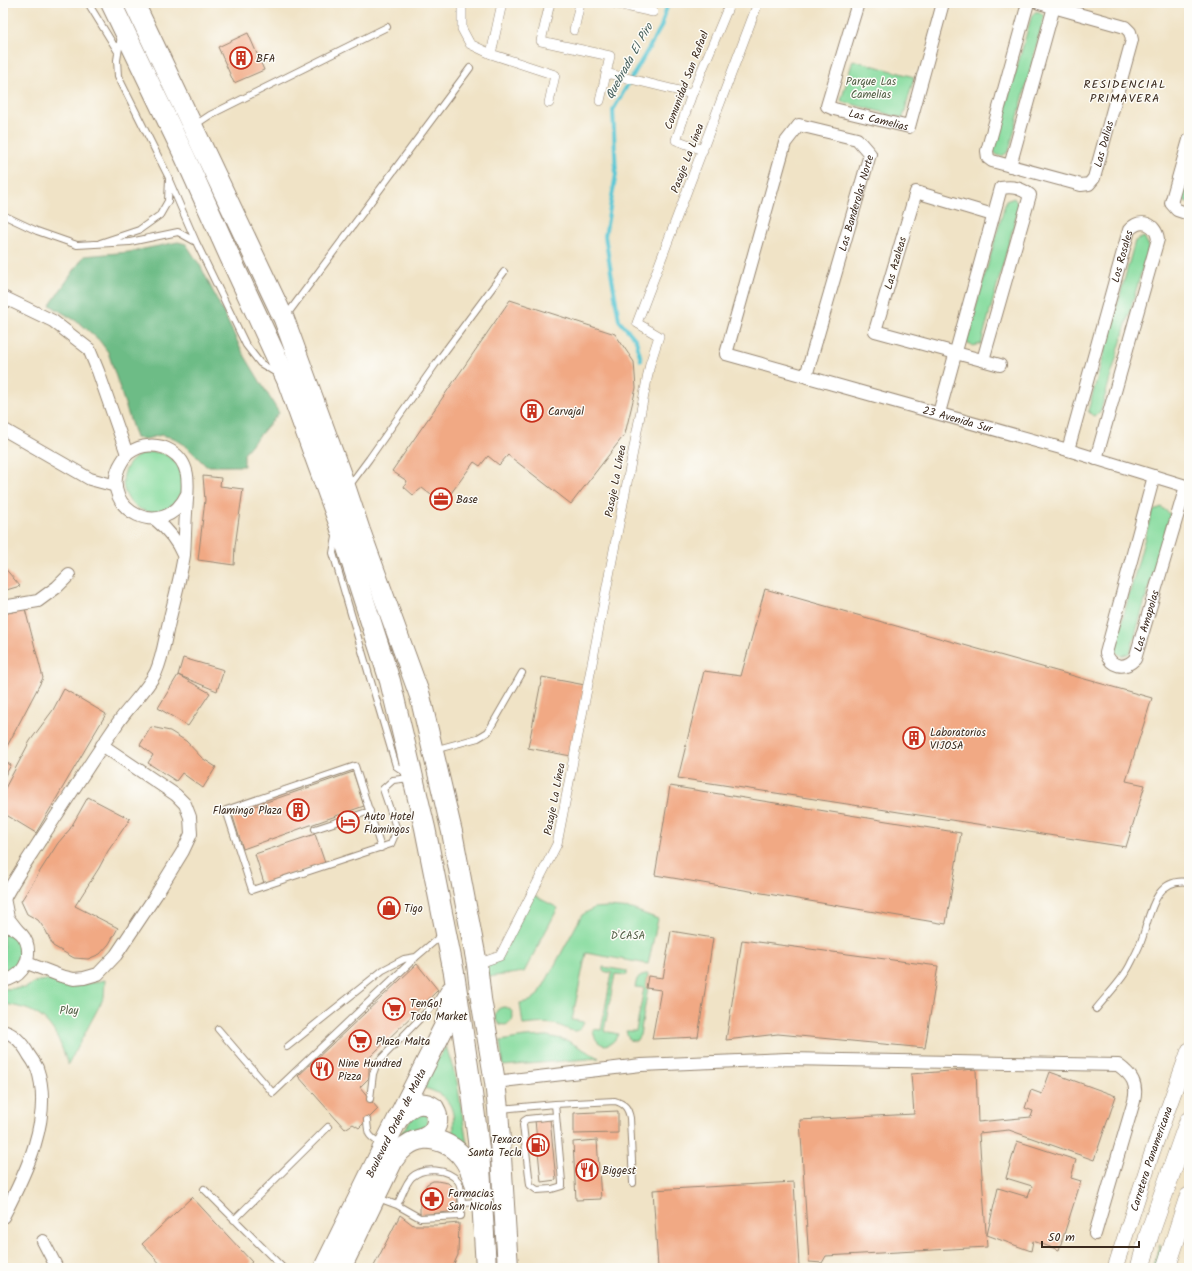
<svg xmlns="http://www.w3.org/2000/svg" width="1192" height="1271" viewBox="0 0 1192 1271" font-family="Kalam,sans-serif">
  <rect width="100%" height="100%" fill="#fdfcf7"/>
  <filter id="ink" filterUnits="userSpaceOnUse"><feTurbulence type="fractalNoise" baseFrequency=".025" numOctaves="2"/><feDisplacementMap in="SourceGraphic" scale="8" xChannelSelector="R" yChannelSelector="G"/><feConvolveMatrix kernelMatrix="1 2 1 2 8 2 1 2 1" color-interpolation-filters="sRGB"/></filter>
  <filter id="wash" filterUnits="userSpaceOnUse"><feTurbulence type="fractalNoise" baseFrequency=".012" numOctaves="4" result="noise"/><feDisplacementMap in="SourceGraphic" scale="16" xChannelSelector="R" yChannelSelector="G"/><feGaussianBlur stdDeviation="0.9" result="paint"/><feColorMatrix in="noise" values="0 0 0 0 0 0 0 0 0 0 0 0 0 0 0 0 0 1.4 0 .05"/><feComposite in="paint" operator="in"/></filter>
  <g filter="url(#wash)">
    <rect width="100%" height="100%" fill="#f0e3c6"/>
    <path fill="#87dc9f" stroke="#61835e" d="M 1035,12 C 1040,11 1042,13 1044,17 L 1009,151 C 1003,157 997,158 993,150 L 1032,15 Z
      M 853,60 L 914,77 L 903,118 L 841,101 Z
      M 1189,165 L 1189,201 L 1186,202 L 1180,196 Z
      M 1014,198 L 1019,206 L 981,344 L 973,346 L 966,342 L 1006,201 Z
      M 1144,237 L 1149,246 L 1100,413 L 1093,416 L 1088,411 L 1135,241 Z
      M123 482a30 30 0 1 1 60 0a30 30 0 1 1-60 0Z
      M 1161,507 L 1170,514 L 1130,653 L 1121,656 L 1114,650 L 1152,512 Z
      M 533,895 L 558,908 L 524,972 L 488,977 L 487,962 L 501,958 Z
      M 608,907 L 632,909 L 658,919 L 648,964 L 586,953 L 572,1020 L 584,1022 C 582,1026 581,1030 576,1031 C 569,1031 564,1027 558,1025 C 546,1022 535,1024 523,1025 L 520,1003 L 530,1001 L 539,994 L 582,915 L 594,908 Z
      M 3,932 C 28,938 30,970 3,974 Z
      M 603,967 L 627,971 L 627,975 L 615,974 L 604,1031 L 618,1034 C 611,1051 594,1047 593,1029 L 601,1030 L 612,973 L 603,971 Z
      M 645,974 L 648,974 L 646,988 L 648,988 L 640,1035 L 636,1041 L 629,1040 L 626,1031 L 636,1031 L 644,988 L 635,987 L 637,979 Z
      M 49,980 L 75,986 L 105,980 L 104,997 L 68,1065 C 61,1044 54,1022 33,1012 C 24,1007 12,1006 3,1003 L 3,989 L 25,988 L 38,981 Z
      M495 1016a9 9 0 1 1 18 0a9 9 0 1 1-18 0Z
      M 547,1036 L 566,1040 L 599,1058 L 503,1066 L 500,1041 L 525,1037 Z
      M 446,1046 L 457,1082 L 468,1151 L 453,1139 C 456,1109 452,1095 421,1087 Z
      M 417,1112 L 427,1115 L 428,1119 L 426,1125 L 406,1133 L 393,1145 L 414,1115 Z
      M 1160,1244 L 1162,1254 L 1160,1268 L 1152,1268 Z"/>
    <path fill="#6dbc86" stroke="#547352" d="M 178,242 L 186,244 L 201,267 L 243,353 L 279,413 L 244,453 L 244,466 L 206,466 L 186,446 L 174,438 L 161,435 L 146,439 L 136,438 L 108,352 L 99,340 L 81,324 L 50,305 L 84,256 L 129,252 Z"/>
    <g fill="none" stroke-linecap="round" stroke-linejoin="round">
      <path stroke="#5dc8d5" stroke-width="4" d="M 641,360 L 636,340 L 619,320 L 605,236 L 616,174 L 613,110 L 661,27 L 668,3"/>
    </g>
    <g id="blocks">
      <path fill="#f1a984" d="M 248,33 L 264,70 L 234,83 L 218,47 Z
        M 510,300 L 615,334 L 634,362 L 636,388 L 625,434 L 571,504 L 508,455 L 499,465 L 488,456 L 480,466 L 474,462 L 443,504 L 422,488 L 413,495 L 404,487 L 407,481 L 392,471 Z
        M 203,476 L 221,478 L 220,486 L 243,489 L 235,546 L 234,565 L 198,560 L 205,500 Z
        M 3,566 L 20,586 L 3,591 Z
        M 765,589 L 1152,698 L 1126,781 L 1145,785 L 1126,847 L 678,778 L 704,671 L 741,676 Z
        M 25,609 L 43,678 L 3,754 L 3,614 Z
        M 183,658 L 224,670 L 217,691 L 178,675 L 210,693 L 188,726 L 158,708 L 178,675 Z
        M 542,677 L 585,685 L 571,756 L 528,748 Z
        M 64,689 L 106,714 L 36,833 L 3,813 L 3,792 L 30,741 L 53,710 Z
        M 151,727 L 170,731 L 186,741 L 202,758 L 216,767 L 203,788 L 182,773 L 176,781 L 148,763 L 153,755 L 140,745 Z
        M 3,761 L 11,765 L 3,779 Z
        M 353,772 L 364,806 L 243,849 L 232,814 Z
        M 670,786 L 961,833 L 946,924 L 655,875 Z
        M 88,797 L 130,819 L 108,851 L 99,868 L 75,906 L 118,928 L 109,944 L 100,954 L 88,959 L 74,958 L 53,946 L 46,931 L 38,920 L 27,914 L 21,901 L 58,843 L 70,829 Z
        M 315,834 L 325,863 L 264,883 L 255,854 Z
        M 671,931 L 713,938 L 698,1037 L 652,1039 L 661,990 L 646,988 L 648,976 L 663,978 Z
        M 742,940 L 938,966 L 925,1048 L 778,1034 L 726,1040 Z
        M 417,964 L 438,990 L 369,1058 L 369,1078 L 360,1087 L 378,1109 L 359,1128 L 353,1124 L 345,1129 L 298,1076 Z
        M 976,1069 L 978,1122 L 1031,1117 L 1033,1111 L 1025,1108 L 1031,1090 L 1042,1094 L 1050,1072 L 1116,1096 L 1094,1160 L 1009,1130 L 979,1133 L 987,1247 L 826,1256 L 822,1263 L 809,1262 L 800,1120 L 914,1114 L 911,1074 Z
        M 618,1111 L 618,1133 L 574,1134 L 574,1113 Z
        M 550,1119 L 556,1180 L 541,1182 L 535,1120 Z
        M 597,1140 L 601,1199 L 576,1200 L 573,1142 Z
        M 1017,1141 L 1076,1160 L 1071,1178 L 1081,1181 L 1059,1250 L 1033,1241 L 1031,1251 L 987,1235 L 998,1188 L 1028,1197 L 1032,1186 L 1006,1178 Z
        M 433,1181 L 437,1181 L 448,1183 L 455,1190 L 457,1194 L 458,1211 L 420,1215 L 420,1196 L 427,1184 Z
        M 794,1182 L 799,1266 L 766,1268 L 658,1268 L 653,1190 Z
        M 192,1197 L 252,1262 L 245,1268 L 164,1268 L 142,1244 Z
        M 400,1215 L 413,1225 L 437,1225 L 459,1223 L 458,1255 L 452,1268 L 373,1268 Z"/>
    </g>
  </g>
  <g filter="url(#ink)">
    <use href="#blocks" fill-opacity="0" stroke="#968672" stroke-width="1"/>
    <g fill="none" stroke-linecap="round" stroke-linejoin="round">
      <g stroke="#968672" stroke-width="8">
        <path id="service" d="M 88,3 L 118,52
          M 195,125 L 210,115 L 387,27
          M 169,180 L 196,242 L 246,345 L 260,363 L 278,374
          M 3,215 L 37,231 L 77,245 L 130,242 L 178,232 L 196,242
          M 100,243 L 139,230 L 160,215 L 168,201 L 169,178 L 118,76 L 117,60 L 121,36
          M 286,316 L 470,68
          M 349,486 L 369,459 L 437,362 L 504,272
          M 336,537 L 333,553 L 396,766 L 406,773
          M 434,750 L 478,738 L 488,732 L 522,673
          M 315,829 L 370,811
          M 381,848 L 355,766 L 226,810 L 252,890 L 391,844 L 397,830 L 383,789 L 393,780 L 410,778
          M 1096,1009 C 1107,995 1122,981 1130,965 C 1134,957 1139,948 1142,939 C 1150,916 1154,876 1189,882
          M 218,1029 L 273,1093 L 416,957 L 443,934
          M 287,1047 L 383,970 L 404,959 L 416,957
          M 370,1099 L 373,1074 L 377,1063 L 437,1001 L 446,986
          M 555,1104 L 562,1182 L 562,1186 L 552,1189 L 537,1190 L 530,1185 L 523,1125 L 524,1121 L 527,1119 L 556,1116
          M 500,1109 L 555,1104 L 615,1101 C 625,1104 628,1108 630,1118 L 633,1183
          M 367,1120 C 368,1136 368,1135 381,1144
          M 204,1189 L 283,1268
          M 378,1198 L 397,1205 C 401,1198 406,1182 412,1177 C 424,1166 448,1169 458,1181 C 462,1186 461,1197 462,1203 L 480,1202
          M 397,1205 L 420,1218 L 461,1216 L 462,1203
          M 234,1220 L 328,1127"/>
      </g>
      <g stroke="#968672" stroke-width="10">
        <path id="pedestrian" d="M 462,3 L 462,29 L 470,44 L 491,54
          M 502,3 L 491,54 L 555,75 L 549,103
          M 550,3 L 541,41 L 610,56 L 600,101
          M 613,3 L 630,7 L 631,3
          M 630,7 L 653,12
          M 574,30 L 580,3
          M 606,73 L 692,94
          M 703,150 L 676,140 L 692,94 L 730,3
          M 477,964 L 500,956 L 557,844 L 650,364 L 659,336 L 637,323 L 758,3"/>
      </g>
      <g stroke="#968672" stroke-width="14">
        <g id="minor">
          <path id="s1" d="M 858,3 L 827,106 L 834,109 L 909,127 L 943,3"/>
          <path id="s2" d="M 1028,3 L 987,151 L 988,158 L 992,161 L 1081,185 L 1089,184 L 1094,178 L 1132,40 L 1130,32 L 1125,27 L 1039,3"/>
          <path d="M 1189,140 L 1171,203 L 1177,210 L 1189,214"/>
          <path d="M 1010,166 L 1055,3"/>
          <path d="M 993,215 L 916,192 L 875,331 L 1000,365"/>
          <path d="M 3,297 L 53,321 L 89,349 L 98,371 L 127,454"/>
          <path id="s3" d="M 806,376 L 870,154 L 857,139 L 799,125 L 785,143 L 726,354 L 1068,450 L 1189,487"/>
          <path d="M 939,413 L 1001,188 C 1013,186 1021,188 1030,195 L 983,360"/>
          <path d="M 3,429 L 90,479 L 116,486"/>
          <path id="s4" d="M 1068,450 L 1129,230 C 1141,217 1156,224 1158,239 L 1096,459"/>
          <path id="s5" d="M 1154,476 L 1106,653 C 1111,667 1124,670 1135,659 L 1186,486"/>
          <path d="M 155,519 C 167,529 177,540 183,555"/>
          <path d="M 3,607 L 38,601 L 57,587 L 69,575"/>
          <path d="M 4,898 L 8,918 L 18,931"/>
          <path d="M 3,901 C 13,881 27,861 39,842 C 65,803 90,763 117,724 C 129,706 146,692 156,672 C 163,656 165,638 169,622 C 174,600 181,576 184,555 C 185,541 185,527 186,513 C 187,491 194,465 171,451 C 158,443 141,444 129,453 C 125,456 121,463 119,467 C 100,510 164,543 187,494"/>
          <path d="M 3,926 C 36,927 37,975 3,981"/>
          <path d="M 27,963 L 61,976 L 74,979 L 84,978 L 98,974 L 116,955 L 156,895 L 183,851 L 191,834 L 190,817 L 185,804 L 176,795 L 102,745"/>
          <path d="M 3,1031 C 15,1034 23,1044 29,1055 C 32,1059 35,1064 37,1068 C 54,1117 25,1175 3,1217"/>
          <path d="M 495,1082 L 641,1065 L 787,1059 L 1118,1065 C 1132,1075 1138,1084 1134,1101 L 1095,1234"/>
          <path d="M 43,1241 L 57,1268"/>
        </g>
      </g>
      <g stroke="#968672" stroke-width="16">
        <g id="tertiary">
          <path id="s6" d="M 1115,1268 L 1151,1156 L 1189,1050"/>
        </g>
      </g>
      <g stroke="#968672" stroke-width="20">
        <path id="primary" d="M 1140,1268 L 1149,1235 L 1189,1121
          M 1166,1268 L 1189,1197"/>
      </g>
      <g stroke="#968672" stroke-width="22">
        <g id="trunk">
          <path d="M 111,3 L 185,157 L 235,268 L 287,380 L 339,523 L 390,681 L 425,828 L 454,973 L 472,1093 L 479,1149 L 486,1268"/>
          <path d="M 134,3 L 284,319 L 346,489 L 360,531 L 420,696 L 452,832 L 477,964 L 481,999 L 495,1082 L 498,1109 L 508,1268"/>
          <path d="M 399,1118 C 408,1107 420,1098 434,1108 C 441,1119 436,1133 424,1138"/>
          <path id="s7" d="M 324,1268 L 384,1146 L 445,1025 L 451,1002 L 452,993"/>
          <path d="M 341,1268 L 393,1160 C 399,1150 411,1140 423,1139 C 434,1137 452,1145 460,1154 C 468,1163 473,1175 476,1187"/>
        </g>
      </g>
      <use href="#service" stroke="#fff" stroke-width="6"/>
      <use href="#pedestrian" stroke="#fff" stroke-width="9"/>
      <use href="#minor" stroke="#fff" stroke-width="12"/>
      <use href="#tertiary" stroke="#fff" stroke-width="15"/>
      <use href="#primary" stroke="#fff" stroke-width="19"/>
      <use href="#trunk" stroke="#fff" stroke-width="20"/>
    </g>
  </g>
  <defs>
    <g id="building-ring" transform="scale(1.15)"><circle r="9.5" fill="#fdfcf7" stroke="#c8321e" stroke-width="1.5"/><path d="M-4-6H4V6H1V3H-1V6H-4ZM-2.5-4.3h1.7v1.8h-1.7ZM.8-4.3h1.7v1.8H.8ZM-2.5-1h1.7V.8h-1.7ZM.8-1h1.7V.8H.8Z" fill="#c8321e"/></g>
    <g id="office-ring" transform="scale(1.15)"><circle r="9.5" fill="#fdfcf7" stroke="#c8321e" stroke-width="1.5"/><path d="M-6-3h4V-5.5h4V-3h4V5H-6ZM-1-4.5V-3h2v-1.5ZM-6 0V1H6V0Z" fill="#c8321e"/></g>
    <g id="hotel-ring" transform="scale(1.15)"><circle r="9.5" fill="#fdfcf7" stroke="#c8321e" stroke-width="1.5"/><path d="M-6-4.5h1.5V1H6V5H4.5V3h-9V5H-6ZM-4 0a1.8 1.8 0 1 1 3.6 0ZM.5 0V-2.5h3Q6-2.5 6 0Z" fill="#c8321e"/></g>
    <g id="shop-ring" transform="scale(1.15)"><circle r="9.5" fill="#fdfcf7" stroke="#c8321e" stroke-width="1.5"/><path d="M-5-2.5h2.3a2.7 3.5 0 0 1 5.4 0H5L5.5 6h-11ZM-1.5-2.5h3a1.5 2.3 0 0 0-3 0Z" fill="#c8321e"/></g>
    <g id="supermarket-ring" transform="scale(1.15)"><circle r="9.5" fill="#fdfcf7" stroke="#c8321e" stroke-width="1.5"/><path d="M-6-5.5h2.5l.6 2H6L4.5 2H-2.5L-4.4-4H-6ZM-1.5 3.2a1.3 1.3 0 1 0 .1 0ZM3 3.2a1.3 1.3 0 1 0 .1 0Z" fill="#c8321e"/></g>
    <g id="restaurant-ring" transform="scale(1.15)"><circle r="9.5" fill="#fdfcf7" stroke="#c8321e" stroke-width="1.5"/><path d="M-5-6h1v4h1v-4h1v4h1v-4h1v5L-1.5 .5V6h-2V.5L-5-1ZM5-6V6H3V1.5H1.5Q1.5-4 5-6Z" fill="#c8321e"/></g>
    <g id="fuel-ring" transform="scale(1.15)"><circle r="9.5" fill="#fdfcf7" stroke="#c8321e" stroke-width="1.5"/><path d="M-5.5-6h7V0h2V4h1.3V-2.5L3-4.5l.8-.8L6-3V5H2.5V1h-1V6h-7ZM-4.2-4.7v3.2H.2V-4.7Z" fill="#c8321e"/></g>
    <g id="pharmacy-ring" transform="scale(1.15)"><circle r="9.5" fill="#fdfcf7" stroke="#c8321e" stroke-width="1.5"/><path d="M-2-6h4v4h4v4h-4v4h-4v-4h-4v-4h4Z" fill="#c8321e"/></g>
  </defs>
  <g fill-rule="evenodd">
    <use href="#building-ring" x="241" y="58"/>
    <use href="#building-ring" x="532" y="411"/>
    <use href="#office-ring" x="441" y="499"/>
    <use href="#building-ring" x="914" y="738"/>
    <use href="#building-ring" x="298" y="810"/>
    <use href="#hotel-ring" x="348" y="822"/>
    <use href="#shop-ring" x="389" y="908"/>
    <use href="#supermarket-ring" x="394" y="1009"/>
    <use href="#supermarket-ring" x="360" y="1041"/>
    <use href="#restaurant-ring" x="322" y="1069"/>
    <use href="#fuel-ring" x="538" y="1145"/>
    <use href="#restaurant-ring" x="587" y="1170"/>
    <use href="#pharmacy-ring" x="432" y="1199"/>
  </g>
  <g text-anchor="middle" stroke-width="3" stroke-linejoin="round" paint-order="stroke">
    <g font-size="11" fill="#3b2a1e" stroke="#fdfcf7" text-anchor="start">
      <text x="256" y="62">BFA</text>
      <text x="548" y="415">Carvajal</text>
      <text x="456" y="503">Base</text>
      <text x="930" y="736">Laboratorios<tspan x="930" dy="13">VIJOSA</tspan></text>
      <text x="282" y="814" text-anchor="end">Flamingo Plaza</text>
      <text x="364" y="820">Auto Hotel<tspan x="364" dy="13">Flamingos</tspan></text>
      <text x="404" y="912">Tigo</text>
      <text x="410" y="1007">TenGo!<tspan x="410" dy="13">Todo Market</tspan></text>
      <text x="376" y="1045">Plaza Malta</text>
      <text x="338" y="1067">Nine Hundred<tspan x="338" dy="13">Pizza</tspan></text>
      <text x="522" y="1143" text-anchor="end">Texaco<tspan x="522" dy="13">Santa Tecla</tspan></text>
      <text x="602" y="1174">Biggest</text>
      <text x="448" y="1197">Farmacias<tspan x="448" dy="13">San Nicolas</tspan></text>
    </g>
    <g font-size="11" fill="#3b2a1e" stroke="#fdfcf7">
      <text transform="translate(686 80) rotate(-69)" y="4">Comunidad San Rafael</text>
      <text dy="4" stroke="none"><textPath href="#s1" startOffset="161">Las Camelias</textPath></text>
      <text dy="4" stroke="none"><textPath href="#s2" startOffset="309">Las Dalias</textPath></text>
      <text transform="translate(687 158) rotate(-69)" y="4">Pasaje La Línea</text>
      <text dy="4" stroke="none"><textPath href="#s3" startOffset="180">Las Banderolas Norte</textPath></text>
      <text dy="4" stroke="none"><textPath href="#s4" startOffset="201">Los Rosales</textPath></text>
      <text transform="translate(895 263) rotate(-74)" y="4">Las Azaleas</text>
      <text dy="4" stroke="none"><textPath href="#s3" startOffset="793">23 Avenida Sur</textPath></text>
      <text transform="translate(615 481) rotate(-79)" y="4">Pasaje La Línea</text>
      <text dy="4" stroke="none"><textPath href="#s5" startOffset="260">Las Amapolas</textPath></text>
      <text transform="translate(554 799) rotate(-79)" y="4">Pasaje La Línea</text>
      <text dy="4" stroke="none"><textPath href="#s7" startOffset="162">Boulevard Orden de Malta</textPath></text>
      <text dy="4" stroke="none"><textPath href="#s6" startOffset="115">Carretera Panamericana</textPath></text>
    </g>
    <g font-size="11" fill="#525f45" stroke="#fdfcf7">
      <text x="871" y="85">Parque Las<tspan x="871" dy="13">Camelias</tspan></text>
      <text x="628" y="939">D'CASA</text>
      <text x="69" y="1014">Play</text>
    </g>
    <g font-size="12" font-style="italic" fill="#47615e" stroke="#fdfcf7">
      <text transform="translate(629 61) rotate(-61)" y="4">Quebrada El Piro</text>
    </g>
    <g font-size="12" letter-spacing="1" fill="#3b2a1e" stroke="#fdfcf7">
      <text x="1125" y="88">RESIDENCIAL<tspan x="1125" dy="14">PRIMAVERA</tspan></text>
    </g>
  </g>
  <rect width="1192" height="1271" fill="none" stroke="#fdfcf7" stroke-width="16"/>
  <path d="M1042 1241v6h97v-6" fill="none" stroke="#3b2a1e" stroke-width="2"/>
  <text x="1048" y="1241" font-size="12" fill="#3b2a1e" stroke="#fdfcf7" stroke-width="3" paint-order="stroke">50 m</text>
</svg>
